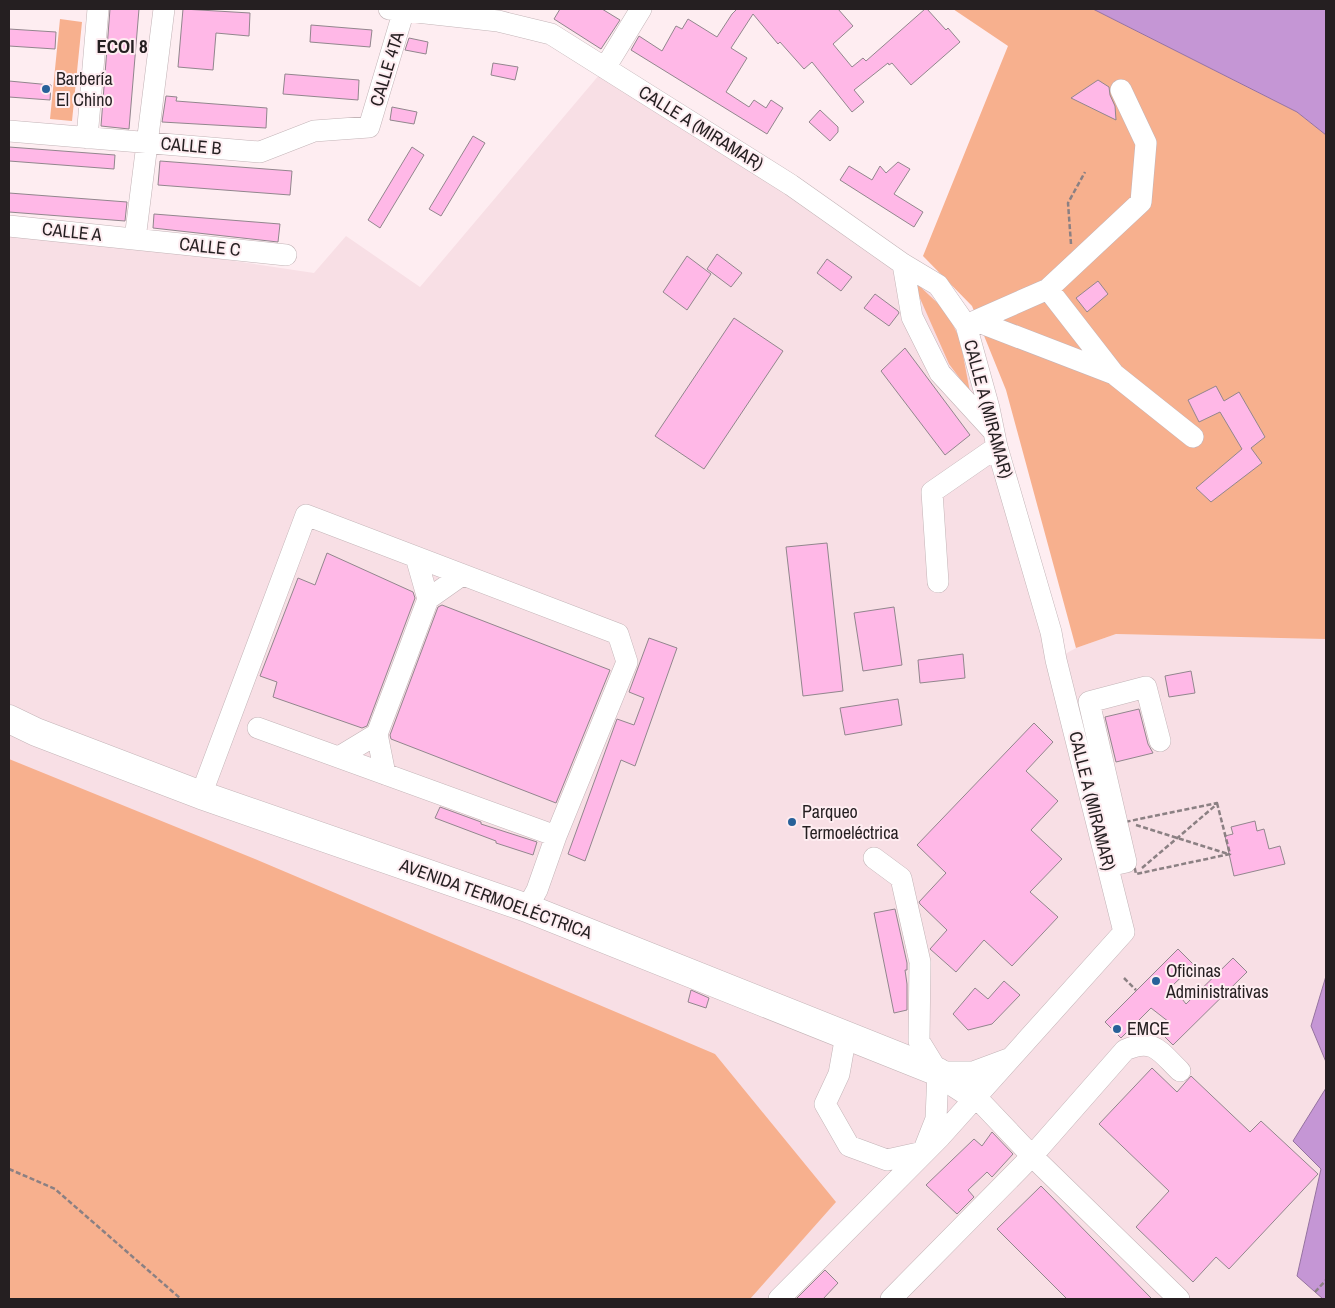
<svg xmlns="http://www.w3.org/2000/svg" width="1335" height="1308" viewBox="0 0 1335 1308" font-family="'Archivo Narrow',sans-serif">
  <rect width="100%" height="100%" fill="#feedf1"/>
  <path fill="#f8dfe5" d="M 605,68 L 882,248 L 966,324 L 1056,659 L 1076,648 L 1116,634 L 1326,638 L 1326,976 L 1311,1026 L 1326,1062 L 1326,1088 L 1293,1141 L 1321,1169 L 1297,1275 L 1323,1299 L 93,1299 L 9,1218 L 9,227 L 314,273 L 346,236 L 420,287 Z"/>
  <path fill="#f7b08e" d="M 953,9 L 1093,9 L 1297,112 L 1326,135 L 1326,639 L 1116,634 L 1076,648 L 1006,390 L 972,306 L 923,256 L 1008,46 Z
    M 60,19 L 82,22 L 72,121 L 50,119 Z
    M 911,278 L 946,311 L 960,339 L 970,392 L 949,364 Z
    M 9,759 L 255,859 L 715,1054 L 836,1202 L 750,1299 L 9,1299 Z"/>
  <path fill="#c596d5" stroke="#95729f" d="M 1093,9 L 1326,9 L 1326,135 L 1297,112 Z
    M 1326,976 L 1326,1062 L 1311,1026 Z
    M 1326,1088 L 1326,1299 L 1323,1299 L 1297,1276 L 1321,1169 L 1293,1141 Z"/>
  <path fill="#ffb8e7" stroke="#92868d" d="M 110,9 L 139,9 L 129,129 L 101,126 Z
    M 183,9 L 250,13 L 249,36 L 216,33 L 213,70 L 178,67 Z
    M 560,9 L 602,9 L 620,20 L 601,49 L 554,19 Z
    M 737,9 L 838,9 L 853,26 L 833,44 L 852,67 L 863,58 L 866,61 L 925,9 L 927,9 L 946,30 L 948,28 L 960,42 L 911,85 L 892,63 L 889,65 L 888,63 L 854,90 L 864,102 L 852,112 L 812,62 L 804,69 L 780,42 L 778,44 L 753,14 L 731,48 L 747,58 L 726,92 L 749,107 L 754,100 L 766,108 L 771,100 L 783,108 L 767,134 L 631,50 L 639,36 L 662,51 L 676,26 L 682,29 L 688,19 L 717,37 L 732,14 Z
    M 311,25 L 372,30 L 370,47 L 310,42 Z
    M 9,29 L 56,32 L 55,49 L 9,46 Z
    M 409,38 L 428,42 L 426,54 L 405,50 Z
    M 493,63 L 518,67 L 515,80 L 491,75 Z
    M 285,74 L 359,80 L 358,100 L 283,94 Z
    M 1098,80 L 1109,87 L 1110,95 L 1115,106 L 1116,120 L 1071,98 Z
    M 9,81 L 51,85 L 50,100 L 9,97 Z
    M 166,96 L 177,97 L 176,101 L 267,108 L 266,128 L 162,122 Z
    M 392,107 L 417,112 L 414,124 L 390,120 Z
    M 820,110 L 838,127 L 838,132 L 830,141 L 809,122 Z
    M 473,136 L 485,143 L 441,216 L 429,209 Z
    M 9,147 L 115,155 L 114,169 L 9,161 Z
    M 412,147 L 424,155 L 380,228 L 368,220 Z
    M 160,161 L 292,171 L 290,195 L 158,185 Z
    M 898,162 L 910,169 L 894,194 L 923,212 L 914,227 L 840,180 L 849,166 L 872,180 L 880,166 L 886,173 Z
    M 9,193 L 127,202 L 125,221 L 9,212 Z
    M 154,214 L 280,224 L 278,242 L 153,228 Z
    M 717,254 L 742,273 L 731,287 L 707,269 Z
    M 687,256 L 711,274 L 687,310 L 663,292 Z
    M 827,259 L 852,277 L 841,291 L 817,273 Z
    M 1098,281 L 1108,294 L 1087,312 L 1076,298 Z
    M 875,294 L 898,311 L 899,313 L 889,326 L 864,308 Z
    M 734,318 L 783,351 L 704,469 L 655,436 Z
    M 905,348 L 970,435 L 945,455 L 881,371 Z
    M 1216,386 L 1224,401 L 1239,392 L 1265,437 L 1251,448 L 1262,463 L 1211,502 L 1196,488 L 1242,449 L 1220,412 L 1199,422 L 1188,400 Z
    M 827,543 L 843,691 L 803,696 L 786,547 Z
    M 327,553 L 413,592 L 415,598 L 367,726 L 362,728 L 273,697 L 277,682 L 260,676 L 298,578 L 315,585 Z
    M 442,605 L 610,670 L 556,803 L 391,739 L 390,735 L 438,607 Z
    M 894,607 L 902,665 L 863,671 L 854,613 Z
    M 649,638 L 677,648 L 635,766 L 621,760 L 585,861 L 568,854 L 617,719 L 634,725 L 644,698 L 629,692 Z
    M 963,654 L 965,678 L 920,683 L 918,660 Z
    M 1191,671 L 1195,693 L 1169,697 L 1165,676 Z
    M 898,699 L 902,725 L 845,735 L 840,708 Z
    M 1139,709 L 1148,744 L 1153,753 L 1116,762 L 1105,717 Z
    M 1034,723 L 1053,742 L 1026,771 L 1058,801 L 1031,830 L 1062,859 L 1030,892 L 1058,917 L 1012,966 L 984,940 L 956,972 L 930,949 L 947,930 L 920,904 L 919,902 L 946,873 L 917,845 Z
    M 440,807 L 481,822 L 481,824 L 537,842 L 533,855 L 496,843 L 496,841 L 435,818 Z
    M 1255,821 L 1257,831 L 1264,829 L 1269,849 L 1280,846 L 1285,864 L 1234,876 L 1225,836 L 1233,834 L 1231,827 Z
    M 895,909 L 907,963 L 907,970 L 905,970 L 907,984 L 907,1010 L 894,1013 L 874,913 Z
    M 1178,949 L 1194,965 L 1172,986 L 1186,1004 L 1233,958 L 1247,972 L 1173,1045 L 1159,1031 L 1169,1022 L 1151,1008 L 1121,1038 L 1105,1022 Z
    M 1004,981 L 1020,995 L 992,1024 L 968,1030 L 953,1014 L 975,988 L 988,999 Z
    M 691,990 L 709,998 L 706,1008 L 688,1002 Z
    M 1152,1068 L 1177,1092 L 1191,1076 L 1250,1132 L 1261,1121 L 1318,1174 L 1229,1269 L 1216,1257 L 1193,1282 L 1136,1227 L 1169,1191 L 1099,1124 Z
    M 992,1132 L 1013,1154 L 992,1177 L 987,1172 L 968,1190 L 974,1197 L 957,1214 L 926,1185 L 974,1139 L 982,1146 Z
    M 1041,1186 L 1152,1299 L 1067,1299 L 997,1229 Z
    M 825,1270 L 838,1283 L 823,1299 L 796,1299 Z"/>
  <g fill="none" stroke-linecap="round" stroke-linejoin="round">
    <g stroke="#c3b4b7" stroke-width="22">
      <path id="minor" d="M 389,9 L 498,21 L 551,34 L 791,185 L 903,264 L 938,285 L 966,325 L 989,408 L 997,447 L 1051,632 L 1056,660 L 1124,932 L 940,1137 L 779,1299
        M 605,68 L 641,9
        M 9,131 L 260,152 L 314,131 L 369,127 L 404,10
        M 87,138 L 98,9
        M 9,226 L 286,255
        M 135,239 L 164,9
        M 903,264 L 912,317 L 940,373 L 994,432
        M 1048,289 L 1114,374 L 1193,437
        M 976,321 L 1114,374
        M 966,325 L 1048,289 L 1141,202 L 1146,143 L 1121,90
        M 938,582 L 932,492 L 997,447
        M 428,599 L 462,575
        M 258,728 L 556,836
        M 377,734 L 385,774
        M 339,757 L 377,734 L 404,663 L 428,599 L 416,557
        M 201,795 L 306,515 L 618,634 L 627,662 L 556,836 L 537,890 L 527,908
        M 1108,866 L 1126,862 L 1089,702 L 1146,687 L 1160,741
        M 846,1035 L 839,1074 L 825,1104 L 849,1146 L 887,1160 L 923,1152 L 936,1119 L 938,1072 L 919,1041 L 920,962 L 901,878 L 874,858
        M 938,1072 L 973,1072 L 1008,1059
        M 975,1096 L 1032,1156 L 1179,1299
        M 891,1299 L 1032,1156 L 1125,1050 C 1154,1037 1160,1052 1180,1071"/>
    </g>
    <g stroke="#c3b4b7" stroke-width="29">
      <path id="major" d="M 9,719 L 36,732 L 201,795 L 527,908 L 938,1072 L 975,1096"/>
    </g>
    <path stroke="#8b8083" stroke-width="2.5" stroke-dasharray="5 2.5" stroke-linecap="butt" d="M 1071,244 L 1068,203 L 1085,172
      M 1217,803 L 1230,854 L 1136,874 L 1125,822 Z
      M 1136,825 L 1228,854
      M 1142,868 L 1216,805
      M 1124,978 L 1136,990
      M 9,1169 L 55,1189 L 181,1299
      M 1315,1292 L 1326,1280"/>
    <use href="#minor" stroke="#fff" stroke-width="21"/>
    <use href="#major" stroke="#fff" stroke-width="28"/>
  </g>
  <g fill="#286199" stroke="#feedf1" stroke-width="2">
    <circle cx="46" cy="89" r="5"/>
    <circle cx="792" cy="822" r="5"/>
    <circle cx="1156" cy="981" r="5"/>
    <circle cx="1117" cy="1029" r="5"/>
  </g>
  <g text-anchor="middle" stroke-width="4" stroke-linejoin="round" paint-order="stroke">
    <g font-size="18" fill="#251f21" stroke="#feedf1">
      <text transform="translate(387 69) rotate(-73)" y="6">CALLE 4TA</text>
      <text transform="translate(701 128) rotate(32)" y="6">CALLE A (MIRAMAR)</text>
      <text transform="translate(191 146) rotate(5)" y="6">CALLE B</text>
      <text transform="translate(72 232) rotate(6)" y="6">CALLE A</text>
      <text transform="translate(210 247) rotate(6)" y="6">CALLE C</text>
      <text transform="translate(988 409) rotate(75)" y="6">CALLE A (MIRAMAR)</text>
      <text transform="translate(1092 801) rotate(76)" y="6">CALLE A (MIRAMAR)</text>
      <text transform="translate(496 899) rotate(20)" y="6">AVENIDA TERMOELÉCTRICA</text>
    </g>
    <g font-size="18" fill="#251f21" stroke="#feedf1" text-anchor="start">
      <text x="56" y="85">Barbería<tspan x="56" dy="21">El Chino</tspan></text>
      <text x="802" y="818">Parqueo<tspan x="802" dy="21">Termoeléctrica</tspan></text>
      <text x="1166" y="977">Oficinas<tspan x="1166" dy="21">Administrativas</tspan></text>
      <text x="1127" y="1035">EMCE</text>
    </g>
    <g font-size="19" font-weight="bold" fill="#251f21" stroke="#feedf1">
      <text x="122" y="53">ECOI 8</text>
    </g>
  </g>
  <rect width="1335" height="1308" fill="none" stroke="#251f21" stroke-width="20"/>
</svg>
